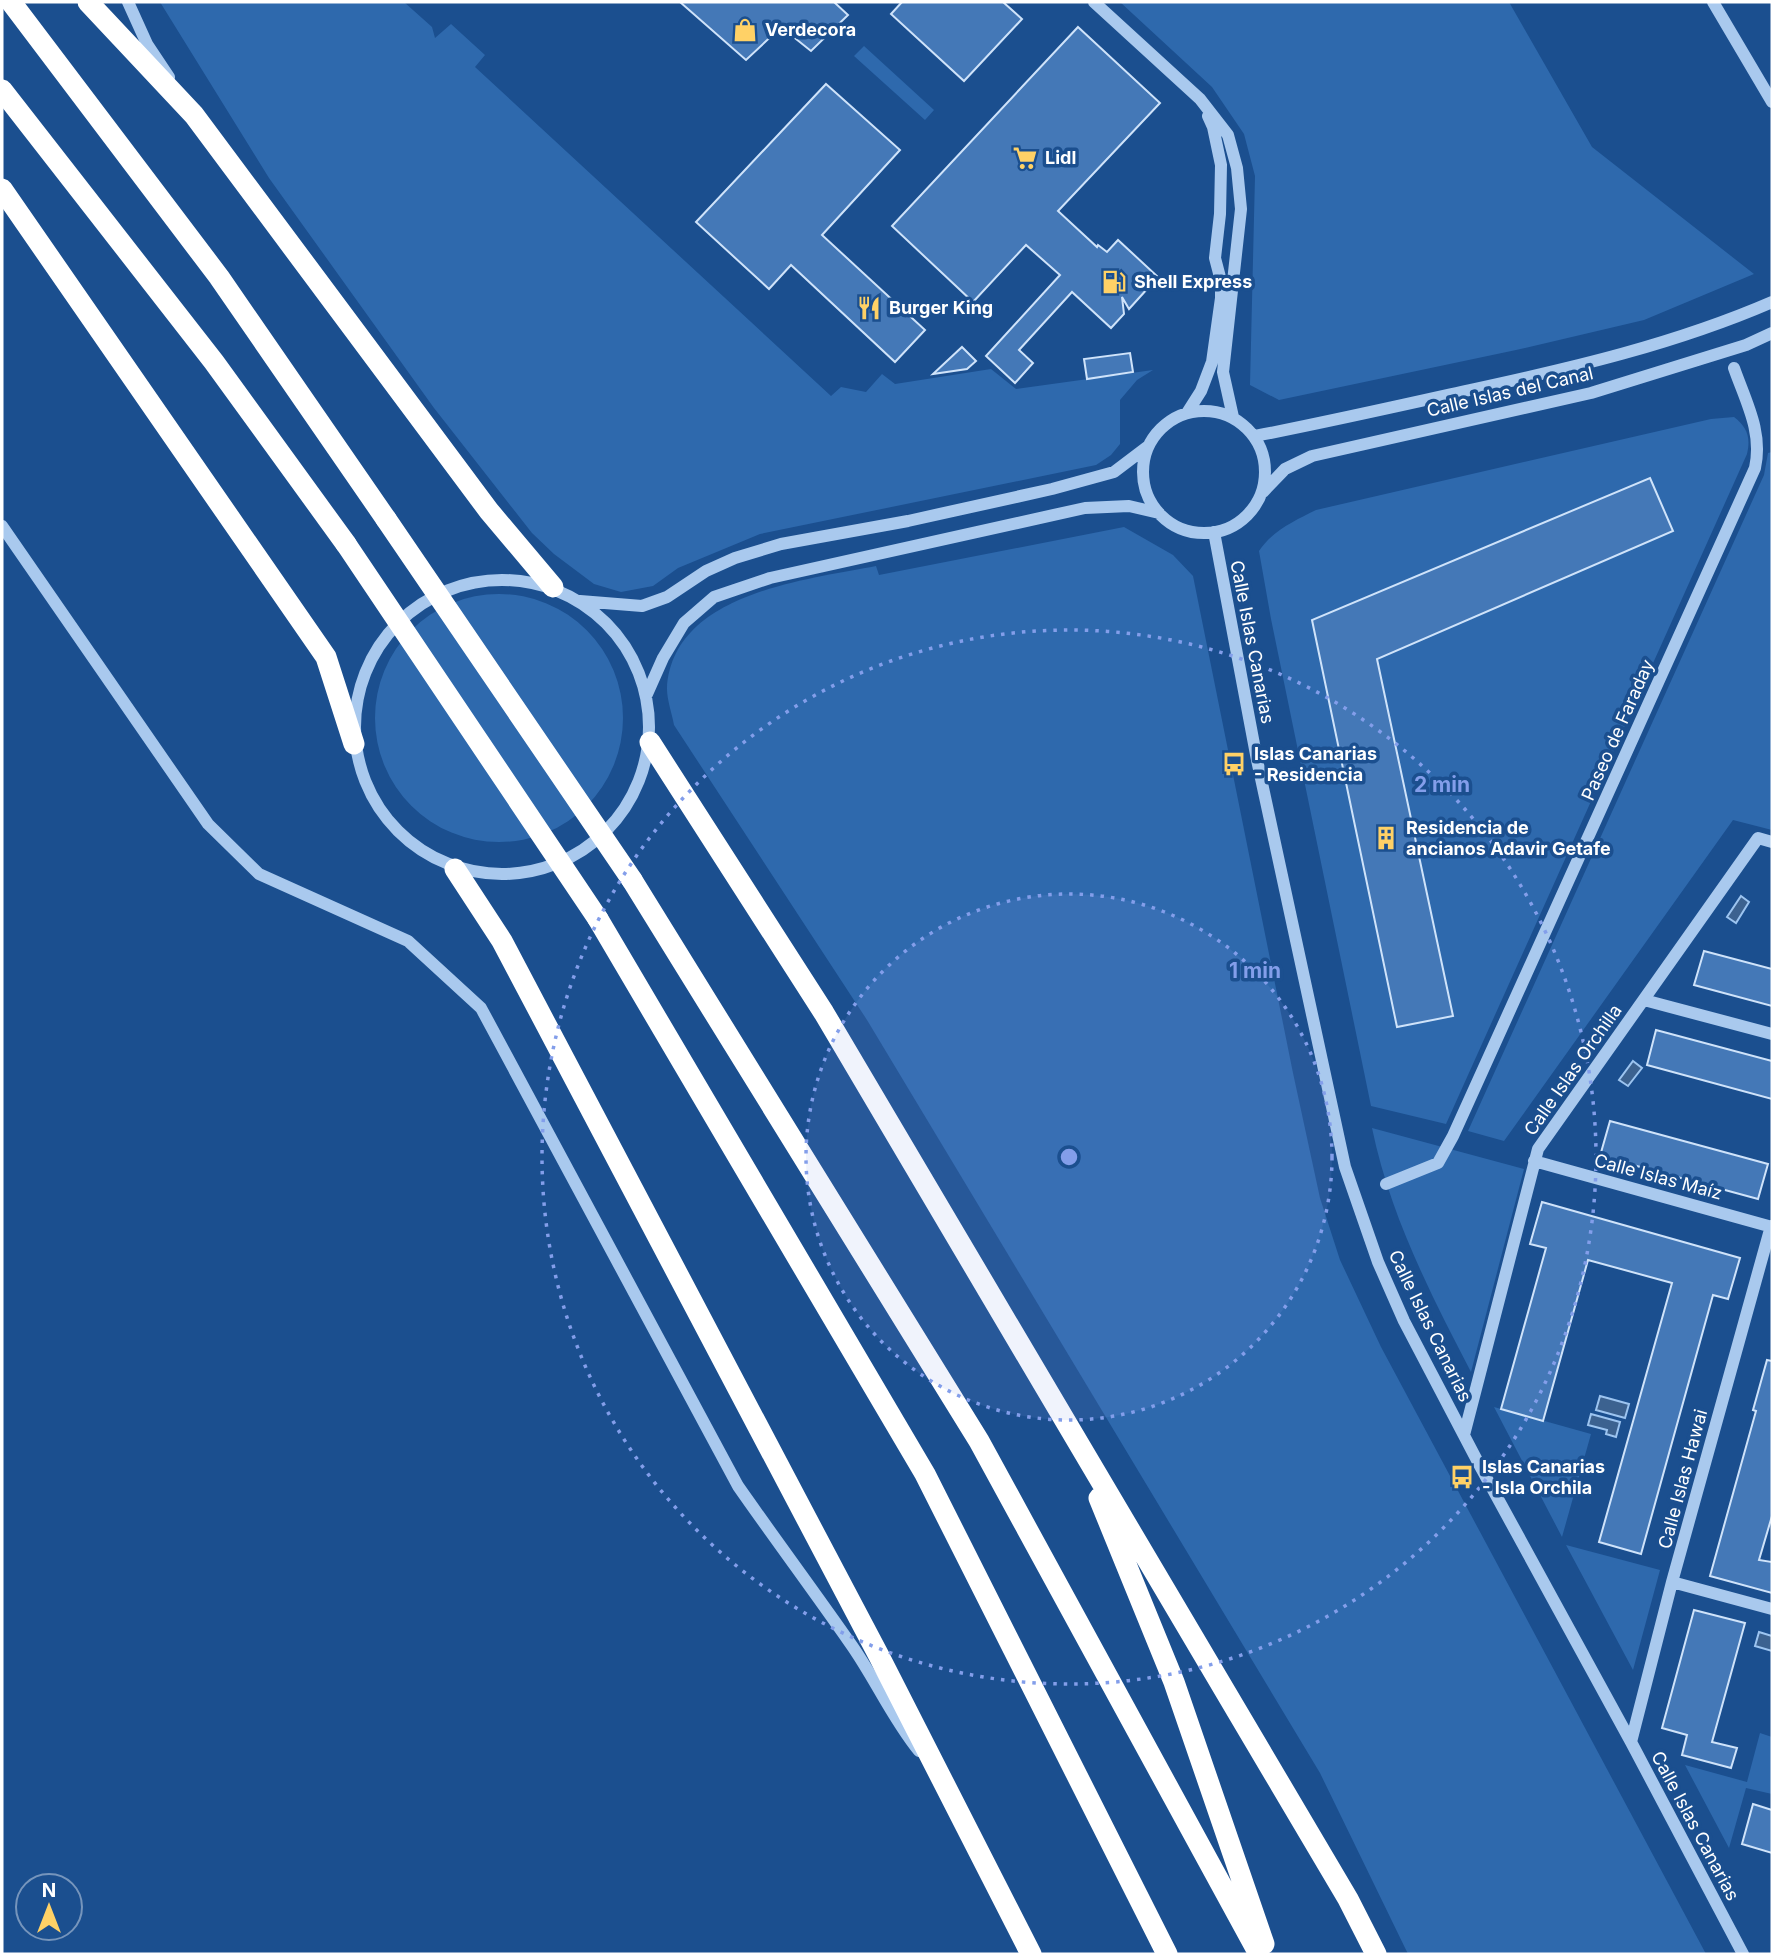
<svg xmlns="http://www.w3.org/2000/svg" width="1774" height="1956" viewBox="0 0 1774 1956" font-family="Inter,sans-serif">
  <rect width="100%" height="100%" fill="#1b4f8f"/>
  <path fill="#2e69ad" d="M 160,2 L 404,2 L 432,27 L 435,38 L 451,24 L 485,55 L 475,67 L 831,396 L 841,387 L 866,392 L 882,374 L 895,384 L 991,369 L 1016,389 L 1153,370 L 1137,380 L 1120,400 L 1120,444 L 1111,455 L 1096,465 L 760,534 L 678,568 L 653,586 L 621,592 L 594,584 L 554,554 L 532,533 L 434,408 L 269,178 Z
    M 1120,2 L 1509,2 L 1592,147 L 1754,274 L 1644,320 L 1516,350 L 1279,400 L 1250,385 L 1255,176 L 1244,134 L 1212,87 Z
    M 864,46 L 934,110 L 925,120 L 854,56 Z
    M 1734,417 C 1747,427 1751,437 1747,454 L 1446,1124 L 1371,1106 L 1271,619 L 1259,551 C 1272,531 1294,521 1316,510 L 1711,419 Z
    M 1772,452 L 1772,830 L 1733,820 L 1504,1141 L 1468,1131 L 1764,475 L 1768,453 Z
    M 1124,527 L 1173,555 L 1193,576 L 1293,1073 L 1320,1198 L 1340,1260 L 1381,1347 L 1706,1954 L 1408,1954 L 1320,1773 L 867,1020 L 674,725 C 672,714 667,700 667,689 C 672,593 805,580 876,566 L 879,575 Z
    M375 718a124 124 0 1 1 248 0a124 124 0 1 1-248 0Z
    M 1372,1128 L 1524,1169 L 1471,1372 C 1430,1293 1390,1215 1372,1128 Z
    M 1494,1407 L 1591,1434 L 1562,1537 Z
    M 1566,1545 L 1660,1570 L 1633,1670 Z
    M 1760,1733 L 1772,1737 L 1772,1794 L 1746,1788 L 1729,1848 L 1685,1765 L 1747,1782 Z"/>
  <path fill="#3c6290" stroke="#9cc4f0" stroke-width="2" d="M 1741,896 L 1749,902 L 1736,923 L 1727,917 Z
    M 1633,1061 L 1642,1068 L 1628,1086 L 1619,1080 Z
    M 1600,1396 L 1629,1404 L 1625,1418 L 1596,1410 Z
    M 1591,1414 L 1620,1422 L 1616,1437 L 1606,1434 L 1607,1430 L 1588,1425 Z
    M 1759,1632 L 1772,1636 L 1772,1651 L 1755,1646 Z"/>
  <path fill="#4478b7" stroke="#cfe3fa" stroke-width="2" d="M 680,2 L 834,2 L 848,15 L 811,51 L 781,27 L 746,60 Z
    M 902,2 L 1003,2 L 1022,19 L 964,81 L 891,14 Z
    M 1078,27 L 1160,103 L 1058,211 L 1097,247 L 1098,245 L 1107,252 L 1118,240 L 1158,277 L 1129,309 L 1122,297 L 1124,314 L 1111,328 L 1072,292 L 1019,350 L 1033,363 L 1015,383 L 986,356 L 1060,275 L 1026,245 L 973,302 L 892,226 Z
    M 826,84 L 900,150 L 822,235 L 925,330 L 895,362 L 791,265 L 769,289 L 696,222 Z
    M 962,347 L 976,361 L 967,369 L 933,374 Z
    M 1130,353 L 1133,372 L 1087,379 L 1084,359 Z
    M 1650,478 L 1673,531 L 1377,659 L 1453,1016 L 1397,1027 L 1312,620 Z
    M 1704,951 L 1772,969 L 1772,1006 L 1694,985 Z
    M 1656,1030 L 1772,1061 L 1772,1099 L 1647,1065 Z
    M 1610,1121 L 1768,1164 L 1758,1199 L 1600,1156 Z
    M 1542,1202 L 1740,1258 L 1728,1299 L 1713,1295 L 1641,1554 L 1599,1542 L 1672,1283 L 1588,1260 L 1543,1421 L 1501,1409 L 1546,1248 L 1530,1244 Z
    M 1767,1360 L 1772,1361 L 1772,1516 L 1759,1560 L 1772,1562 L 1772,1593 L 1710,1576 L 1756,1411 L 1753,1410 Z
    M 1694,1610 L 1745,1623 L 1712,1742 L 1737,1748 L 1731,1768 L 1682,1755 L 1687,1735 L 1662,1728 Z
    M 1753,1804 L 1772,1810 L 1772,1853 L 1742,1844 Z"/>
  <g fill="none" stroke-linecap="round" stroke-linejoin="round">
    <path stroke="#a9c9ee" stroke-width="12" d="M 128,2 L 147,44 L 169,77
      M 1094,2 L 1200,99 L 1228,135 L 1237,168 L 1241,209 L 1223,372 L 1233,417
      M 1713,2 L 1772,102
      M1143 472a61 61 0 1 1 122 0a61 61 0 1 1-122 0Z
      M 1187,413 L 1201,391 L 1212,362 L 1221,298 L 1221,281 L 1215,258 L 1220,214 L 1221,165 L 1213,127 L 1208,116
      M 1255,436 C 1327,422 1398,406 1470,390 C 1572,368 1675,344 1772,302
      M 1263,492 L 1285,469 L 1312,456 L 1591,393 L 1746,345 L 1772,333
      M 2,526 L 208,824 L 259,874 L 408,941 L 481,1008 L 738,1486 C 775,1539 813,1590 850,1643 C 875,1678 892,1718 919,1751
      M 1214,532 L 1257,760 L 1345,1167 L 1378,1262 L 1404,1321 L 1480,1466 L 1631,1742 L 1743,1954
      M355 727a147 147 0 1 1 294 0a147 147 0 1 1-294 0Z
      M 580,601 L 642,606 L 667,597 L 706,571 L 735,558 L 781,544 L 908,521 L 1052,489 L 1114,472 L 1147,447
      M 647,694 L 663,658 L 684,623 L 714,597 L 770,578 L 1085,508 L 1129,506 L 1159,513
      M 1644,1000 L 1772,1034
      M 1534,1161 L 1772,1227
      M 1386,1184 L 1438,1163 L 1453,1136 L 1755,468 C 1763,432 1746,402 1734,368
      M 1464,1435 L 1538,1149 L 1758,838 L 1772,842
      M 1672,1582 L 1772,1609
      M 1631,1742 L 1672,1582 L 1771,1226"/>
    <path stroke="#fff" stroke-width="21" d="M 11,2 L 219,277 L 386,519
      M 88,2 L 194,115 L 489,511 L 553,587
      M 2,90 L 214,362 L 346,544
      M 2,189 L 326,657 L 354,744
      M 650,742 L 824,1013 L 1348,1899 L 1376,1954
      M 455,869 L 502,941 L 879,1656 L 1031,1954
      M 632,880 L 979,1441 L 1259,1954
      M 598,919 L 925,1474 L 1167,1954
      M 1099,1498 L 1174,1682 L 1264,1944"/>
    <path stroke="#fff" stroke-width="21" d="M 386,519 L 632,880
      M 346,544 L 598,919"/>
  </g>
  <circle cx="1069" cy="1157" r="263" fill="#839eea" fill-opacity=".12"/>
  <g fill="none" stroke="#839eea" stroke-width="3.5" stroke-dasharray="3.5 7">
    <circle cx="1069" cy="1157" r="263"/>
    <circle cx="1069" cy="1157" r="527"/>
  </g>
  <defs>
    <g id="shop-bare" transform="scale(1.89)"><path d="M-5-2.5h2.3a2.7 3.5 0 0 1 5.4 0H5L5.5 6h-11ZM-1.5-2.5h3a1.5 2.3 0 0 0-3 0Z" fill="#ffd166" stroke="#1b4f8f" stroke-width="2.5" paint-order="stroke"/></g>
    <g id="supermarket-bare" transform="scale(1.89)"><path d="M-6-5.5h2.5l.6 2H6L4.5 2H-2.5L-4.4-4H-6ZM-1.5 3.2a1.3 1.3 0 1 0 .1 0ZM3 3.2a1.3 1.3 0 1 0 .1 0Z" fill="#ffd166" stroke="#1b4f8f" stroke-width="2.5" paint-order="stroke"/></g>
    <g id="fuel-bare" transform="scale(1.89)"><path d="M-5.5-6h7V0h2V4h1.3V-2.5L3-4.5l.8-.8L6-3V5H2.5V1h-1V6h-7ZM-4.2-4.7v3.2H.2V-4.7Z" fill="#ffd166" stroke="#1b4f8f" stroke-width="2.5" paint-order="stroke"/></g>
    <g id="restaurant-bare" transform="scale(1.89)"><path d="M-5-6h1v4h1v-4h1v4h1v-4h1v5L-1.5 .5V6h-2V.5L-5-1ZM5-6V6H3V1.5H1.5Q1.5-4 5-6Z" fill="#ffd166" stroke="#1b4f8f" stroke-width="2.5" paint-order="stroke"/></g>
    <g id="bus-bare" transform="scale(1.89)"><path d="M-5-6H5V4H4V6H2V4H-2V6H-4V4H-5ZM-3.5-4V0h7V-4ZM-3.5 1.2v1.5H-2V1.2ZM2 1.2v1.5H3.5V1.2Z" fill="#ffd166" stroke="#1b4f8f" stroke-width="2.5" paint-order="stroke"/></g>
    <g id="building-bare" transform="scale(1.89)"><path d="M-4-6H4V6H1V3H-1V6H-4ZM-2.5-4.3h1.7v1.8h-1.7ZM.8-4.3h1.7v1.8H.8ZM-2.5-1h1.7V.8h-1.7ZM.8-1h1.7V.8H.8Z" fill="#ffd166" stroke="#1b4f8f" stroke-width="2.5" paint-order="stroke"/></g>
  </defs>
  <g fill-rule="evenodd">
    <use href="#shop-bare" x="745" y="30"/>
    <use href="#supermarket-bare" x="1025" y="158"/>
    <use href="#fuel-bare" x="1114" y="282"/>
    <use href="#restaurant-bare" x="869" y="308"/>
    <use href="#bus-bare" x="1234" y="764"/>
    <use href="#building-bare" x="1386" y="838"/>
    <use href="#bus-bare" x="1462" y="1477"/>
  </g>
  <g text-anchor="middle" stroke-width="7" stroke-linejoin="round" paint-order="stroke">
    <g font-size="18" font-weight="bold" fill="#fff" stroke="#1b4f8f" text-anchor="start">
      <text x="765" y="36">Verdecora</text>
      <text x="1045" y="164">Lidl</text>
      <text x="1134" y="288">Shell Express</text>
      <text x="889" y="314">Burger King</text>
      <text x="1254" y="760">Islas Canarias<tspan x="1254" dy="21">- Residencia</tspan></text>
      <text x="1406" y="834">Residencia de<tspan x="1406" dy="21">ancianos Adavir Getafe</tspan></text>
      <text x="1482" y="1473">Islas Canarias<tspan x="1482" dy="21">- Isla Orchila</tspan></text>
    </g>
    <g font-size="18" fill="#fff" stroke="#1b4f8f">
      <text transform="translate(1510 392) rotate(-13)" y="6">Calle Islas del Canal</text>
      <text transform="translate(1252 642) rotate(79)" y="6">Calle Islas Canarias</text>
      <text transform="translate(1618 730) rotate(-66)" y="6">Paseo de Faraday</text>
      <text transform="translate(1573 1070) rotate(-55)" y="6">Calle Islas Orchilla</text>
      <text transform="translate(1658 1177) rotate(15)" y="6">Calle Islas Maíz</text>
      <text transform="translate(1430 1326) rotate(64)" y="6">Calle Islas Canarias</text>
      <text transform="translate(1683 1479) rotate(-75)" y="6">Calle Islas Hawai</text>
      <text transform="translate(1695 1826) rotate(62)" y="6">Calle Islas Canarias</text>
    </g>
  </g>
  <circle cx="1069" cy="1157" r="10" fill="#839eea" stroke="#1b4f8f" stroke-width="3.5"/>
  <g font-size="21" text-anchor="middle" font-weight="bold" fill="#839eea" stroke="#1b4f8f" stroke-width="7" stroke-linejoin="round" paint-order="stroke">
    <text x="1442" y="792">2 min</text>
    <text x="1255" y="978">1 min</text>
  </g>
  <rect width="1774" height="1956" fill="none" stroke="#ffffff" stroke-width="7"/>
  <g transform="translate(49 1907)"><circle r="33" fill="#1b4f8f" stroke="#7695bc" stroke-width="2"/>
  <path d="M0-5L12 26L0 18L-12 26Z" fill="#ffd166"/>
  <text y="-10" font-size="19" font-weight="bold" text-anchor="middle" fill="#ffffff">N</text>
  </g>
</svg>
